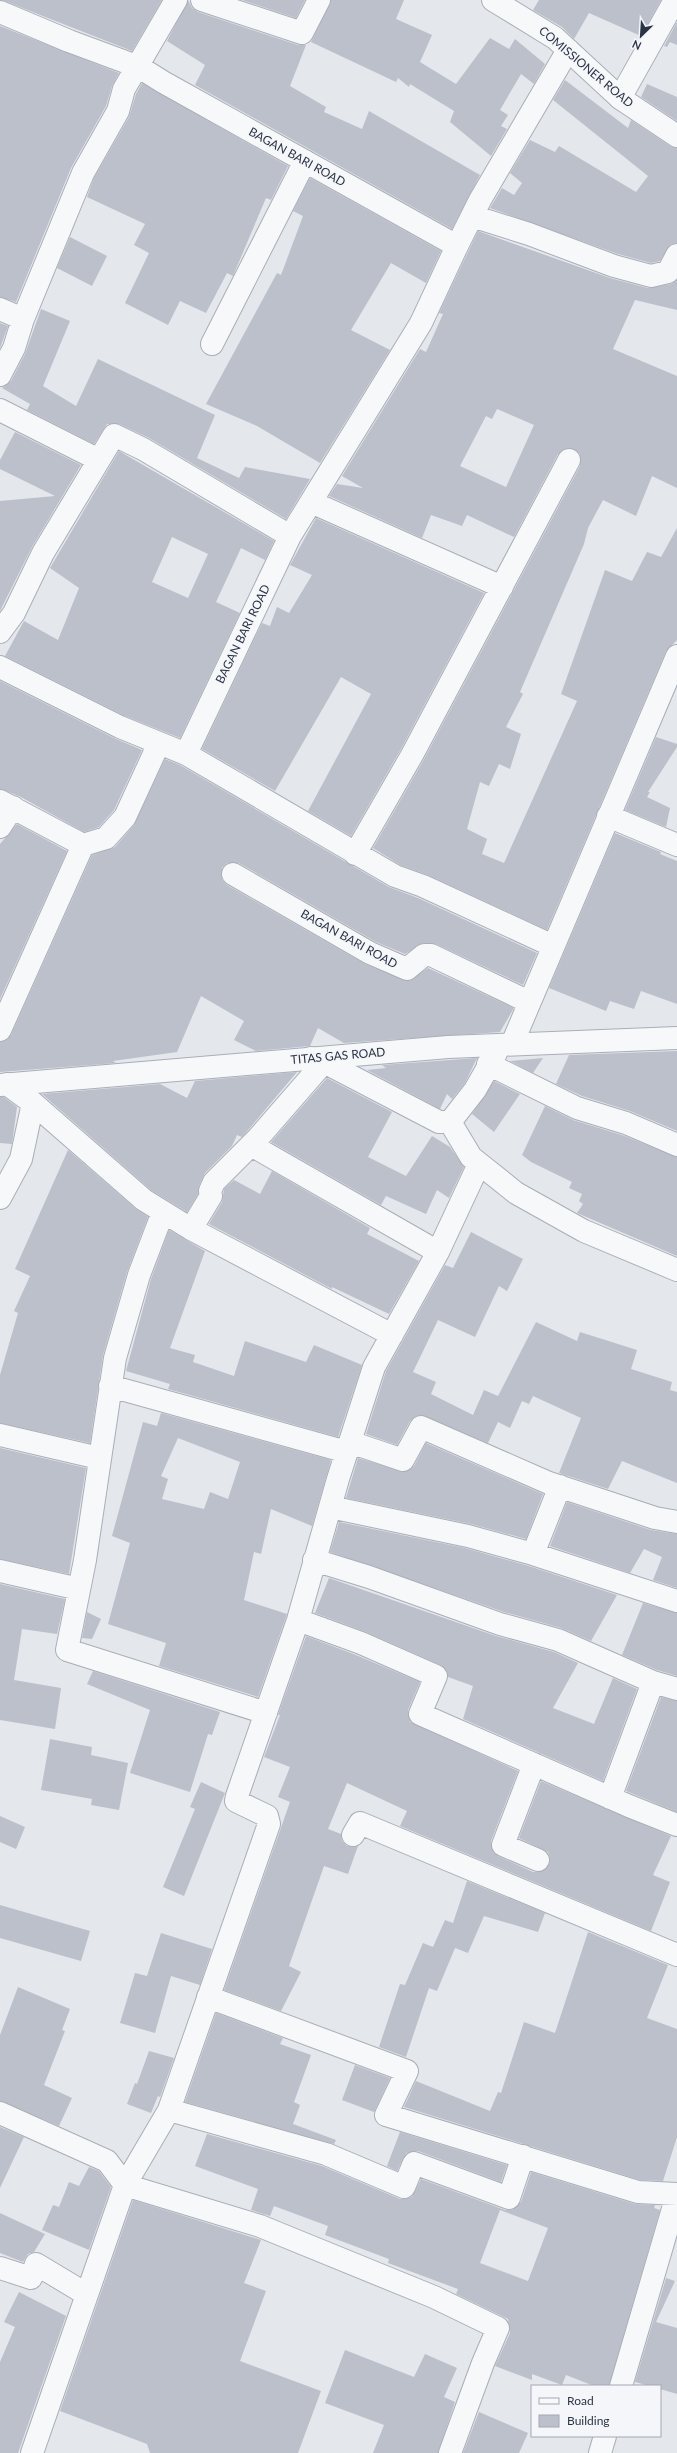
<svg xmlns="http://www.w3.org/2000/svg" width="677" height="2453" viewBox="0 0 677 2453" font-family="Lato,sans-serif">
  <rect width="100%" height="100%" fill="#e4e7ec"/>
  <path fill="#bbc0ca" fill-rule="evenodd" d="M 2,0 L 162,0 L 132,51 Z
    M 188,0 L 192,8 L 198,12 L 298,45 L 306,45 L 290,86 L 326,107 L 324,112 L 362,129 L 369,111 L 480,175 L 452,229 L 195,85 L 205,65 L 167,41 Z
    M 242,0 L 305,0 L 296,18 Z
    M 331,0 L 404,0 L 396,19 L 432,35 L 420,62 L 456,84 L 490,38 L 509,49 L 515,39 L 545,64 L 534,84 L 521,74 L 500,110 L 508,115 L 501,126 L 507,129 L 491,156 L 450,122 L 454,111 L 410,84 L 409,87 L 398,78 L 396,82 L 311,42 Z
    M 539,0 L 661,0 L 641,36 L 589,13 L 574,39 L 562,27 L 533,10 Z
    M 677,22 L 677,45 L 670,42 L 667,47 L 664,46 Z
    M 0,26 L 119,73 L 112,86 L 106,106 L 71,168 L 16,302 L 0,297 Z
    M 565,80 L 628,128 L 631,120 L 670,146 L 677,148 L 677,243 L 670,245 L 660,261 L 651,263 L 618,254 L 490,208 L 502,188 L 514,195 L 522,183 L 510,173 L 530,140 L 555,152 L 559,146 L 636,192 L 648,176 L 553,100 Z
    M 142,83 L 288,166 L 271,200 L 266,198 L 233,276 L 227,273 L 206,313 L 180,301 L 168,325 L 125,303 L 149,253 L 134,245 L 145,224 L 87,197 L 94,178 L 129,117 L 136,94 Z
    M 647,84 L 677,97 L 677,121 L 641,97 Z
    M 310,178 L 441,251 L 426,283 L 391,263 L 351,330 L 390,350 L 320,463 L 257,426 L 206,404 L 277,273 L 281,275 L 303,216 L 293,211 Z
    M 478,231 L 610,278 L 648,288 L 671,284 L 677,280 L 677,310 L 635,300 L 613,349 L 677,376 L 677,488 L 652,476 L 636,516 L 603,500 L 588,528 L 584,544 L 520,692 L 523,694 L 506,727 L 521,734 L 510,769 L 499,764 L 489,786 L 480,782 L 467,829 L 487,839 L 482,854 L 504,863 L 577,701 L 561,694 L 605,570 L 632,581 L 647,552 L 661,557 L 677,528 L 677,640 L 666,651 L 547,930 L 428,875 L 400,865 L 373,848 L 423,761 L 580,466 L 580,454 L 569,448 L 558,454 L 514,537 L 467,515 L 462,526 L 431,515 L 422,538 L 329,496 L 337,484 L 363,488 L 342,476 L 420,349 L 426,352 L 443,314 L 439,313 ZM 497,409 L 534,425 L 506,487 L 460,466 L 486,416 L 492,419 Z
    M 70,237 L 107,256 L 92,286 L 57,268 Z
    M 41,309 L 70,321 L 43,386 L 76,406 L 98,359 L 215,415 L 197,458 L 239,478 L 245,467 L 310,479 L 286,519 L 149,438 L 119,424 L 107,424 L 94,444 L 27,410 L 30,404 L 2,388 L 11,381 L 25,354 Z
    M 0,323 L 8,326 L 0,348 Z
    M 15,432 L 81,465 L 32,547 L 0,611 L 0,501 L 55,496 L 0,469 L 0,460 Z
    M 119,451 L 274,541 L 265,560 L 241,548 L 216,602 L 240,613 L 180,738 L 125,716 L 5,656 L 24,621 L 58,640 L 79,588 L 50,568 ZM 172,537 L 208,554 L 188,598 L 152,582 Z
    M 316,518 L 484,593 L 401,749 L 351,836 L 308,811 L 371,694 L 341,677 L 275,791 L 202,749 L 262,623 L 270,626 L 277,607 L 289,613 L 312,575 L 290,565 Z
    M 0,681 L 114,738 L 142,750 L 114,810 L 99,827 L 84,832 L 19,796 L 0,789 Z
    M 656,737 L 677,744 L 677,747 L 648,792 L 650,792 L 647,797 L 670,808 L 666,827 L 625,810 Z
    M 165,759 L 180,765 L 389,887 L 418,898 L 537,953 L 523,985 L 436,944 L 423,943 L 405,954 L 376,942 L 239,863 L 227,863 L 222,868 L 222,880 L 227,885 L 365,964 L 408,981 L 428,968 L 514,1008 L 500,1032 L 344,1043 L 318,1028 L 310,1046 L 256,1051 L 234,1040 L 244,1021 L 201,996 L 177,1052 L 113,1061 L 116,1063 L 0,1072 L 0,1042 L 7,1040 L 11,1035 L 92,855 L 115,847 L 134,825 Z
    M 17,824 L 67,851 L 0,999 L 0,844 Z
    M 615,833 L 661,852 L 660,854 L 677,861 L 677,1004 L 641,991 L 634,1009 L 610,1001 L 606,1011 L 549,988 Z
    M 677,1051 L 677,1131 L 630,1111 L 582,1096 L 556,1084 L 569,1055 Z
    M 477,1058 L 465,1083 L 452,1099 L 447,1094 L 440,1109 L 367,1070 L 386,1068 L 382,1065 Z
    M 543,1058 L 533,1073 L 510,1061 Z
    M 297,1072 L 249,1129 L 242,1137 L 237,1135 L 232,1146 L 205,1173 L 199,1186 L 198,1194 L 187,1212 L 151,1190 L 42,1094 L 160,1084 L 187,1098 L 195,1081 Z
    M 327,1078 L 392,1112 L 368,1157 L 406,1176 L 432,1136 L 450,1147 L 464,1167 L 449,1198 L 437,1190 L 426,1214 L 386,1196 L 381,1205 L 271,1142 Z
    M 494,1081 L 520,1094 L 494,1132 L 472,1114 Z
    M 0,1097 L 4,1097 L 17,1107 L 12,1144 L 0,1143 Z
    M 545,1106 L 573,1120 L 622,1135 L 677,1157 L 677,1256 L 577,1213 L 583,1204 L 579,1201 L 582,1194 L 569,1188 L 572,1182 L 531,1162 L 522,1155 Z
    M 68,1150 L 136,1209 L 148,1217 L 127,1272 L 103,1355 L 90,1443 L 0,1423 L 0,1375 L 18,1313 L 14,1311 L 30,1276 L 15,1269 Z
    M 272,1171 L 370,1228 L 367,1234 L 419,1261 L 389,1314 L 332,1287 L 332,1289 L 209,1224 L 222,1202 L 224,1189 L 234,1180 L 260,1194 Z
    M 169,1230 L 205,1251 L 170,1348 L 195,1355 L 193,1362 L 234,1376 L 245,1341 L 306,1362 L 314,1345 L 362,1365 L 338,1437 L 168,1389 L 170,1384 L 126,1371 L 151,1279 Z
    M 471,1232 L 523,1259 L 507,1291 L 499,1286 L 475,1337 L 438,1320 L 413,1372 L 436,1382 L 431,1394 L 473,1415 L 484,1390 L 498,1396 L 536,1322 L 577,1341 L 580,1332 L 637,1350 L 631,1369 L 672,1382 L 670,1390 L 677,1392 L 677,1483 L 622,1461 L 608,1489 L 559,1473 L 581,1418 L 533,1396 L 529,1404 L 522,1401 L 510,1428 L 498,1422 L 488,1443 L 420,1415 L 410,1421 L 397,1445 L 366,1434 L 386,1371 L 445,1265 L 453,1268 Z
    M 161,1413 L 331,1460 L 312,1526 L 271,1509 L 261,1554 L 254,1552 L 244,1600 L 287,1614 L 258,1697 L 159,1666 L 166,1643 L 108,1624 L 130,1543 L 112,1536 L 143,1422 L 157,1426 ZM 178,1438 L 240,1462 L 228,1499 L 210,1492 L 204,1509 L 162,1499 L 168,1479 L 161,1476 Z
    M 426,1443 L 543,1494 L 526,1539 L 471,1524 L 346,1498 L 358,1458 L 405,1472 L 414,1466 Z
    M 0,1448 L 86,1468 L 69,1574 L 0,1559 Z
    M 567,1502 L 651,1530 L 677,1534 L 677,1588 L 653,1580 L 662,1557 L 644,1549 L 630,1573 L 550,1546 Z
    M 339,1522 L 465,1548 L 529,1566 L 617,1595 L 591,1641 L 561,1628 L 504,1612 L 330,1552 Z
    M 329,1578 L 496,1636 L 554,1652 L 578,1663 L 553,1708 L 594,1724 L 613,1678 L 637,1689 L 603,1781 L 463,1719 L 473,1686 L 448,1677 L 446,1669 L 441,1665 L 366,1632 L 315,1613 Z
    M 0,1584 L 65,1599 L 57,1634 L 22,1629 L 14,1680 L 61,1688 L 55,1729 L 0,1720 Z
    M 643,1603 L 677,1613 L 677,1676 L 657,1670 L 622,1655 Z
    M 87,1612 L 101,1619 L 92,1639 L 82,1638 Z
    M 306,1636 L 356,1655 L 420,1682 L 408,1710 L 410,1722 L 518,1771 L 491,1841 L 493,1852 L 498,1856 L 533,1872 L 540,1872 L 549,1865 L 550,1858 L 548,1852 L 519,1838 L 541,1781 L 671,1836 L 653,1875 L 670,1882 L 651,1931 L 400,1826 L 407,1811 L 347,1783 L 328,1829 L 341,1834 L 342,1841 L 347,1846 L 358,1846 L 348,1874 L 324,1866 L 289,1966 L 301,1972 L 281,2011 L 224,1990 L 290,1802 L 278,1797 L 290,1767 L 264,1757 L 280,1715 L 278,1715 Z
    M 93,1671 L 220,1712 L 212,1735 L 208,1734 L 190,1792 L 130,1773 L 150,1710 L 87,1684 Z
    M 661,1697 L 677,1701 L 677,1812 L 626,1791 Z
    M 50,1739 L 92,1747 L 91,1755 L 128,1763 L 119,1810 L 91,1805 L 92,1799 L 41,1790 Z
    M 201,1782 L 225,1793 L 184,1896 L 163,1887 L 195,1809 L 190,1807 Z
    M 0,1816 L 25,1827 L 16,1849 L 0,1842 Z
    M 467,1881 L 545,1913 L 538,1932 L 484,1916 L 468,1953 L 455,1948 L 437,1991 L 429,1988 L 406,2057 L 379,2047 L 400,1984 L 405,1985 L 423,1943 L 433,1947 L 445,1920 L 453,1923 Z
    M 0,1905 L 90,1931 L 81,1961 L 0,1938 Z
    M 588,1932 L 668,1965 L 647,2018 L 677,2029 L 677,2137 L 663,2181 L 640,2180 L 404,2107 L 416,2081 L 490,2111 L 498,2092 L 501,2093 L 524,2022 L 555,2033 Z
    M 161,1933 L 212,1949 L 200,1985 L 171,1976 L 155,2033 L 120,2023 L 135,1973 L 147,1976 Z
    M 18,1987 L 70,2009 L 62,2030 L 65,2031 L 44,2085 L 72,2098 L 59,2126 L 0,2101 L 0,2035 Z
    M 216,2013 L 283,2038 L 280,2044 L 311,2055 L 294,2102 L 300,2105 L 293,2124 L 336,2140 L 334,2144 L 185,2102 Z
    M 149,2051 L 174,2058 L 160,2097 L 158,2096 L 151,2113 L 127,2104 L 135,2083 L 137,2084 Z
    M 355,2065 L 390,2078 L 374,2112 L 342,2100 Z
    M 0,2127 L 24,2137 L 0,2188 Z
    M 400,2132 L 507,2165 L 501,2182 L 418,2151 L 406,2153 L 397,2171 L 387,2166 Z
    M 207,2134 L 322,2166 L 400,2199 L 412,2197 L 421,2179 L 505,2210 L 512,2210 L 521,2202 L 531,2172 L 635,2204 L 655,2205 L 654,2208 L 660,2210 L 609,2386 L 594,2386 L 566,2375 L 562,2385 L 532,2374 L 532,2380 L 495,2366 L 510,2333 L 508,2319 L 456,2294 L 458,2289 L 388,2263 L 389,2259 L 325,2235 L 328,2226 L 274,2206 L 270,2216 L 251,2210 L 258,2189 L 195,2166 ZM 500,2210 L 548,2228 L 528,2281 L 480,2263 Z
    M 89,2167 L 99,2171 L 111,2187 L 89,2250 L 42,2230 L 53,2205 L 59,2207 L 69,2182 L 79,2186 Z
    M 133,2200 L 261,2240 L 244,2283 L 266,2291 L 240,2361 L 321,2391 L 298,2453 L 150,2453 L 147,2444 L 60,2411 Z
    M 0,2213 L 45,2234 L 34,2252 L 28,2254 L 23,2262 L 0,2253 Z
    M 666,2278 L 675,2281 L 656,2322 L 677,2328 L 677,2394 L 660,2389 L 660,2386 L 650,2386 L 635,2382 Z
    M 19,2292 L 66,2316 L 18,2453 L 0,2453 L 0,2362 L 15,2327 L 4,2322 Z
    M 345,2350 L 414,2377 L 425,2354 L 457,2368 L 444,2397 L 455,2402 L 438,2453 L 373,2453 L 384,2425 L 325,2403 Z
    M 479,2412 L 528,2433 L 519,2453 L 463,2453 Z"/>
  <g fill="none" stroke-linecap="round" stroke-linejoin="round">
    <g stroke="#a9aeb7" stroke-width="24">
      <path id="minor" d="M 202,0 L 302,33 L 319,0
        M 0,12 L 69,41 L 139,67 L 163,82 L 457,246 L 480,200 L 568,50
        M 620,98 L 675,0
        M 472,216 L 529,234 L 614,266 L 651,276 L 668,272 L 677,255
        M 0,309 L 23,319 L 83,173 L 118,111 L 124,89 L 176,0
        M 212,344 L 305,161
        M 0,375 L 14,348 L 23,319
        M 0,410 L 99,460 L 114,435 L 143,449 L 290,536 L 421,323 L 457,246
        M 311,502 L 502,587
        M 0,632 L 14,613 L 43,553 L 99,460
        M 0,667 L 120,727 L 186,754 L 395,876 L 423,886 L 553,946
        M 186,754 L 290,536
        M 0,801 L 83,845
        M 608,816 L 677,845
        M 0,827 L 13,807
        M 355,854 L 412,755 L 569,460
        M 233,874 L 370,953 L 407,969 L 424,955 L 431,955 L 529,1002
        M 0,1030 L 83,845 L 106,838 L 125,817 L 159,743
        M 512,1044 L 677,656
        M 311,1058 L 324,1062 L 439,1122 L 450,1122
        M 488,1064 L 577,1108 L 626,1123 L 677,1145
        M 7,1084 L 33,1103 L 144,1200 L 191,1229 L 392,1335
        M 450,1122 L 471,1157 L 516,1193 L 584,1231 L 677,1270
        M 450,1122 L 475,1090 L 496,1053
        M 251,1145 L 438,1252
        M 0,1198 L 21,1159 L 33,1103
        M 163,1212 L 139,1275 L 115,1358 L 85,1560 L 67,1650 L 266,1713
        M 191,1229 L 211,1196 L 210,1191 L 214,1182 L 258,1138 L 324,1062
        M 110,1386 L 347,1452
        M 0,1435 L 99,1458
        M 350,1442 L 403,1460 L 421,1427 L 549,1483 L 655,1518 L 677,1522
        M 330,1507 L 468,1536 L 533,1554 L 560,1486
        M 533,1554 L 677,1601
        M 314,1560 L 369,1577 L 500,1624 L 558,1640 L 653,1682 L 677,1689
        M 0,1571 L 79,1589
        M 298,1620 L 361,1643 L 436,1676 L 420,1714 L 629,1806 L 677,1825
        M 534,1764 L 503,1845 L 538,1860
        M 610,1798 L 653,1682
        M 353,1835 L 360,1823 L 677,1955
        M 208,1997 L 407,2071 L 386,2115 L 638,2192 L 677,2194
        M 169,2110 L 326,2154 L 404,2187 L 414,2163 L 509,2198 L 523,2156
        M 0,2113 L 107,2161 L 125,2185 L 260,2226 L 434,2297 L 498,2328 L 483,2363 L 450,2453
        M 0,2268 L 31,2278 L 36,2264 L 86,2294
        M 621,2386 L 677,2195
        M 32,2453 L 125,2185 L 169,2110 L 269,1824 L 267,1816 L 236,1801 L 237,1796 L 298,1620 L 338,1479 L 374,1367 L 438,1252 L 479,1164
        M 600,2453 L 605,2436"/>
    </g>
    <g stroke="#a9aeb7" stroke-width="24">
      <path id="tertiary" d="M 493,0 L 555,38 L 620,98 L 677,136
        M 0,1085 L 448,1047 L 677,1038"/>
    </g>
    <use href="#minor" stroke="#f7f8fa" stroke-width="22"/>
    <use href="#tertiary" stroke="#f7f8fa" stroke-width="22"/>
  </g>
  <g text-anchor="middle" stroke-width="3" stroke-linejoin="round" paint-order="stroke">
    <g font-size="12" fill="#2b3445" stroke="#f4f6f9">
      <text transform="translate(586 67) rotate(40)" y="4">COMISSIONER ROAD</text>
      <text transform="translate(297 157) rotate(29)" y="4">BAGAN BARI ROAD</text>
      <text transform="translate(243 634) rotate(-64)" y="4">BAGAN BARI ROAD</text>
      <text transform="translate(349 939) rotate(29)" y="4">BAGAN BARI ROAD</text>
      <text transform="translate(338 1056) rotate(-5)" y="4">TITAS GAS ROAD</text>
    </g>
  </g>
  <rect x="531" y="2385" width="130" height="52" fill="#f4f6f9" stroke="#a4a8b1"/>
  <rect x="539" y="2398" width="20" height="6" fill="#f7f8fa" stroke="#a4a8b1"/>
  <text x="567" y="2405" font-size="12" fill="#2b3445">Road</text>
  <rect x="539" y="2415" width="20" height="12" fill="#bbc0ca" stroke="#a4a8b1"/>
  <text x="567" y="2425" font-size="12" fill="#2b3445">Building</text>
  <g transform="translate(641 36) rotate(205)" stroke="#f4f6f9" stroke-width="3" paint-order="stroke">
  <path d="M0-3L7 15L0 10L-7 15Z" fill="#2b3445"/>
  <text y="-6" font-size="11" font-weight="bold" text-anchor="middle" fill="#2b3445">N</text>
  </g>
</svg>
